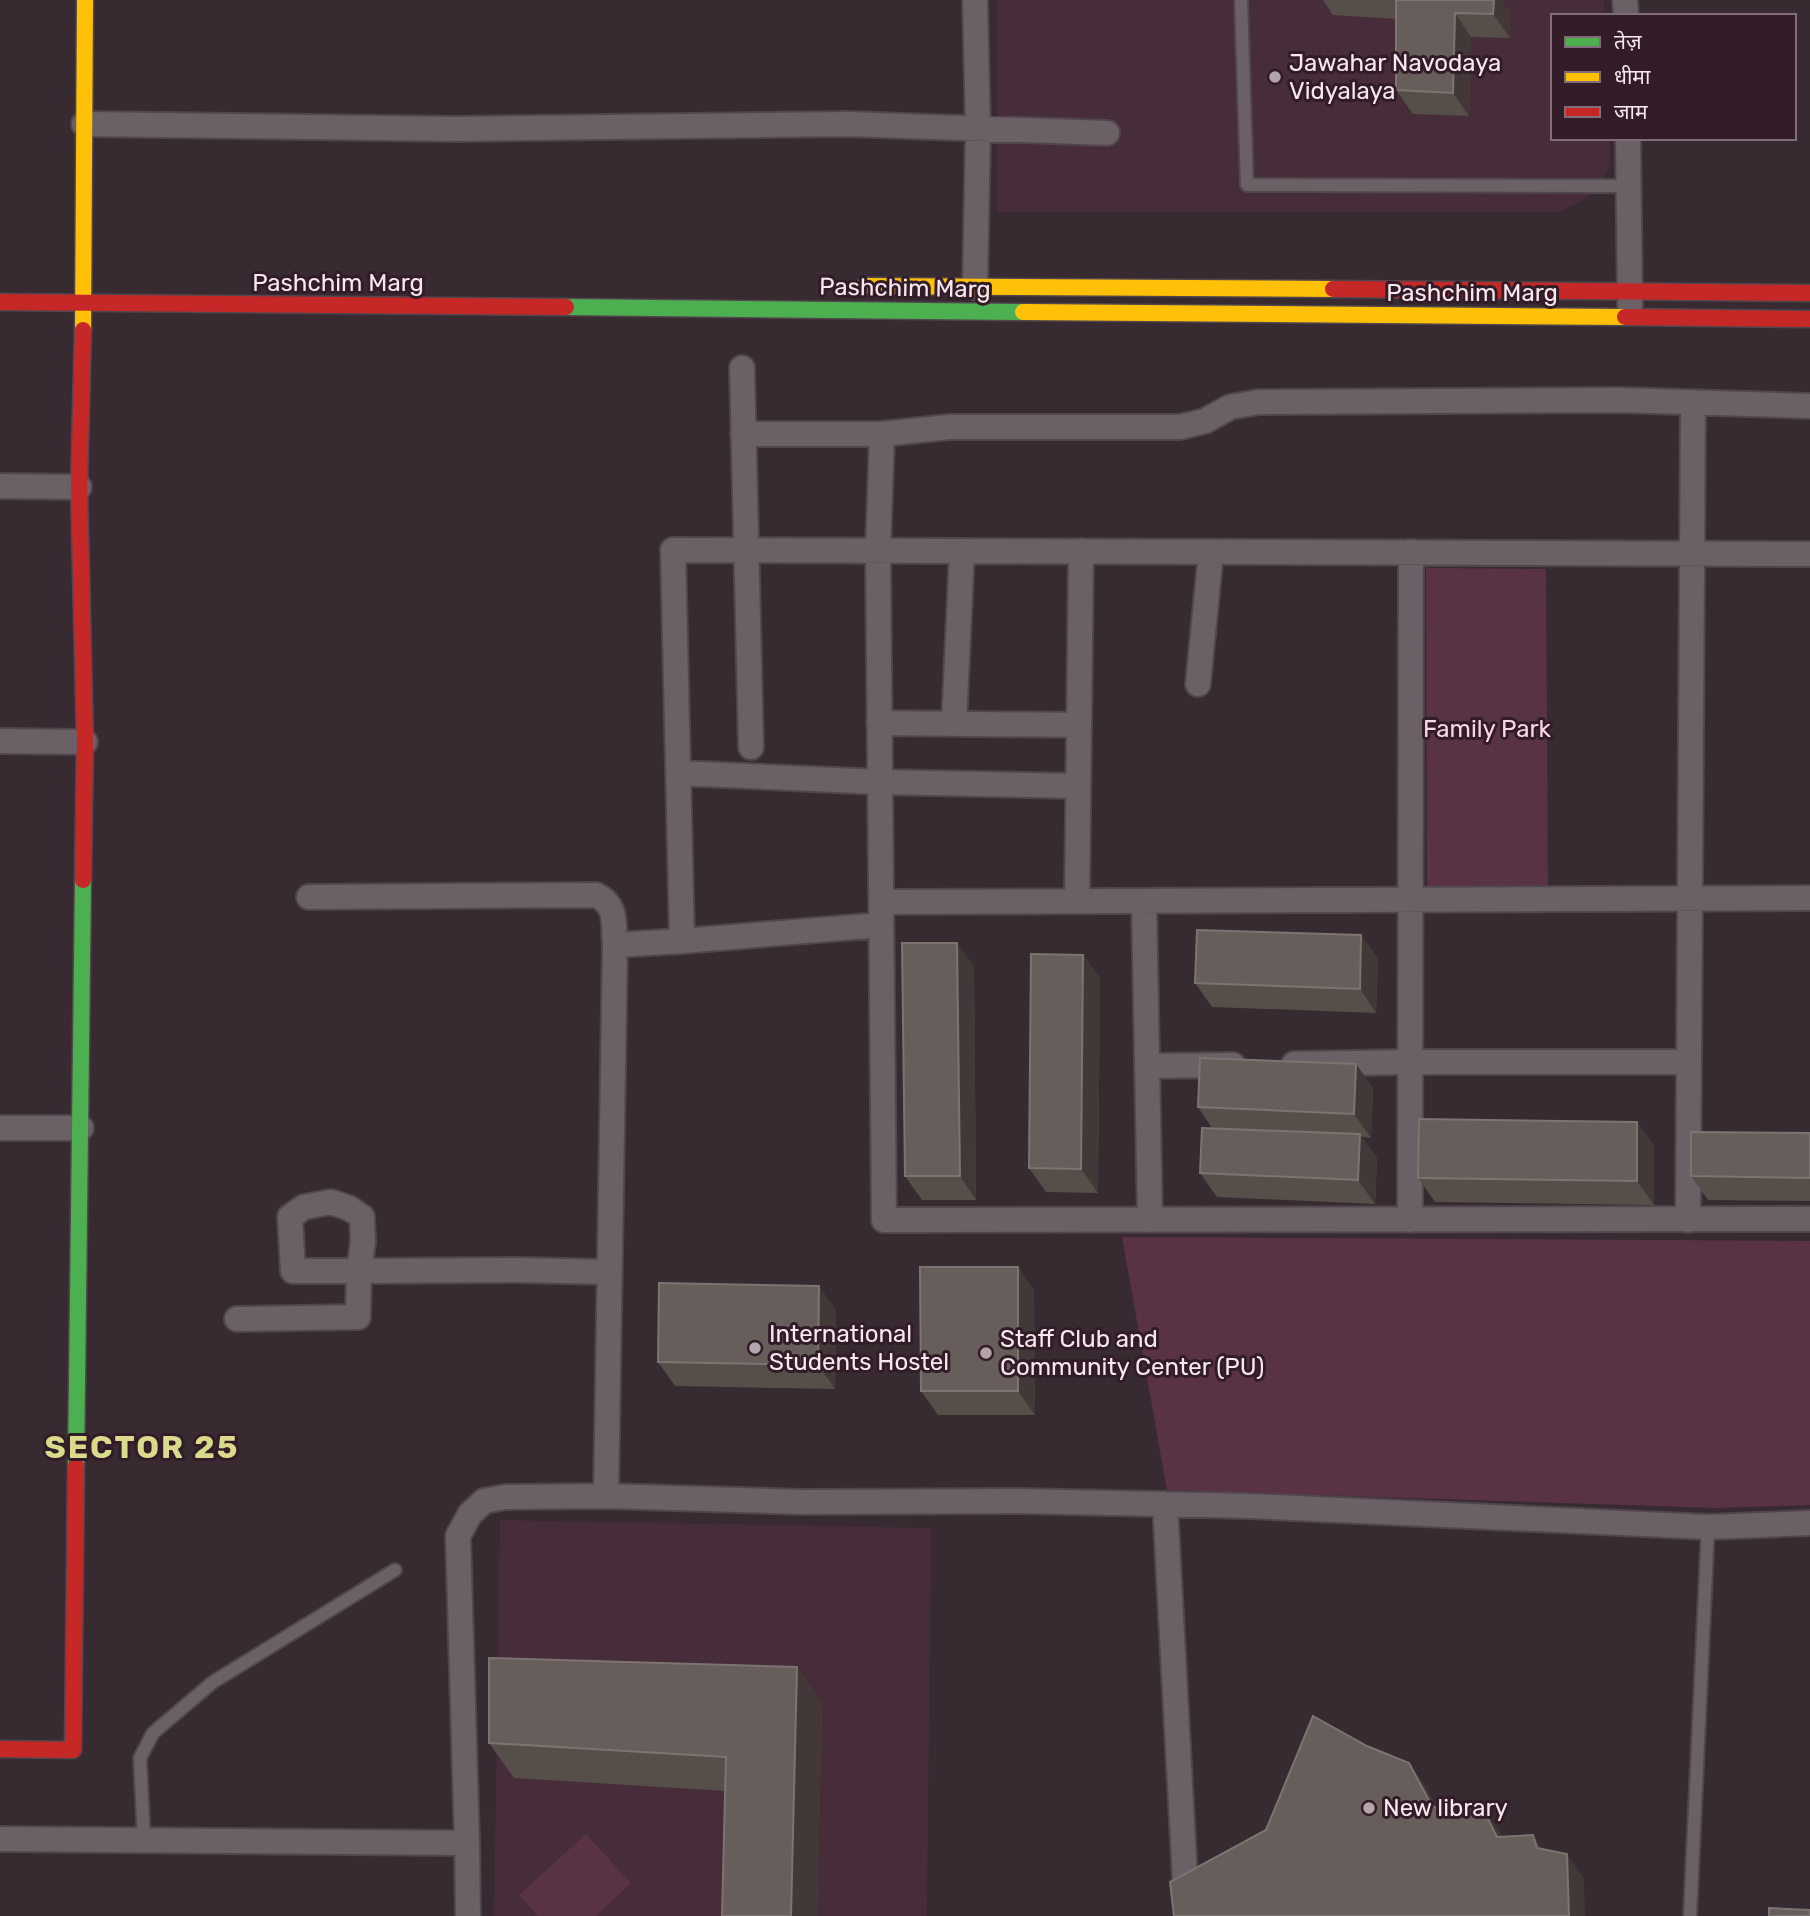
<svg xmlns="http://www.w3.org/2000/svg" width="1810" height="1916" viewBox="0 0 1810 1916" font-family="Rubik,'Noto Sans Devanagari',sans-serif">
  <rect width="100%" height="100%" fill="#372a31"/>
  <path fill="#472c3a" d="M 997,0 L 1604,0 L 1605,16 L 1553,16 L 1553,138 L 1610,138 L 1610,164 L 1599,188 L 1584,200 L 1559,212 L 997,212 Z
    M 500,1520 L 931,1528 L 927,1916 L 494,1916 Z"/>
  <path fill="#593246" d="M 1426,568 L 1546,569 L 1548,889 L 1427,889 Z
    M 1122,1237 L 1810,1241 L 1810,1505 L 1716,1508 L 1167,1490 Z
    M 586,1834 L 631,1883 L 596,1916 L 538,1916 L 519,1895 Z"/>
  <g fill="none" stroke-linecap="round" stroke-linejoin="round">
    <g stroke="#51464c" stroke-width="16">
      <path id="lane" d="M 1241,0 L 1247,185 L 1628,186
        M 144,1841 L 140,1758 L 153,1733 L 213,1682 L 395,1570
        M 1690,1916 L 1708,1527"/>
    </g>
    <g stroke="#51464c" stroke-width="28">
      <path id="street" d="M 975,0 L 978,130 L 975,287
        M 1625,0 L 1626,16
        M 84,124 L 457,129 L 848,124 L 1107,133
        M 1628,138 L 1630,306
        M 742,368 L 751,747
        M 743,434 L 882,434 L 949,427 L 1180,427 L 1205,421 L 1230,407 L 1259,402 L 1620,400 L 1810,406
        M 882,434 L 878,550 L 884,1220 L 1810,1219
        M 0,486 L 79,487
        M 1198,684 L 1211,552
        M 879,723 L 1079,725
        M 954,724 L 962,551
        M 0,741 L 85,742
        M 678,773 L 880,782 L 1078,786
        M 309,897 L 596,895 C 618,905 613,924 615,945
        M 1077,901 L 1081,551
        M 1144,901 L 1150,1220
        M 881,902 L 1810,898
        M 682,941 L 673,550 L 1810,554
        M 1294,1064 L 1410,1062 L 1689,1062
        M 1147,1066 L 1233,1065
        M 0,1128 L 81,1128
        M 331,1202 L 349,1208 L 362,1217 L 363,1242 L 359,1271 L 293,1271 L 290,1217 L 304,1207 Z
        M 1410,1220 L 1411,552
        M 1688,1220 L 1693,402
        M 237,1319 L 358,1317 L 359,1271 L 518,1270 L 609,1272
        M 606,1496 L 615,945 L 682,941 L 881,925
        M 1165,1504 L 1187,1916
        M 0,1839 L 467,1843 L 468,1916
        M 467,1843 L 458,1536 L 470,1514 L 484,1501 L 505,1497 L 606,1496 L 802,1502 L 1020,1501 L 1251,1506 L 1708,1527 L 1810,1523"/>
    </g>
    <g stroke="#51464c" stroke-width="19">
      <path id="fast" d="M 566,307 L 1023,312
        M 76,1466 L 83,880"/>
    </g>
    <g stroke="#51464c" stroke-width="19">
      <path id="slow" d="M 864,286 L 1333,289
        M 1023,312 L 1625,317
        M 83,330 L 85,0"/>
    </g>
    <g stroke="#51464c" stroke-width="19">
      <path id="jam" d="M 1333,289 L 1810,293
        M 0,302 L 566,307
        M 1625,317 L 1810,319
        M 83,330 L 79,487 L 85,742 L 83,880
        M 0,1749 L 73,1750 L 76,1466"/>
    </g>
    <use href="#lane" stroke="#6a6065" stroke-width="12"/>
    <use href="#street" stroke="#6a6065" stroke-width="24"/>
    <use href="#fast" stroke="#4caf50" stroke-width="16"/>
    <use href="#slow" stroke="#ffc107" stroke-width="16"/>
    <use href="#jam" stroke="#c62828" stroke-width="16"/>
  </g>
  <path fill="#554e49" d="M 1323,0 L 1501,0 L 1510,13 L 1510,38 L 1471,37 L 1469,116 L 1413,114 L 1396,90 L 1396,19 L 1333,15 Z
    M 1361,935 L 1378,959 L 1376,1013 L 1212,1007 L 1195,983 Z
    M 957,943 L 974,967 L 976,1200 L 922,1200 L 905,1176 Z
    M 1083,955 L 1100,979 L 1098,1193 L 1046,1192 L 1029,1168 Z
    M 1356,1064 L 1373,1088 L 1371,1138 L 1362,1137 L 1377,1158 L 1375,1204 L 1217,1197 L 1200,1173 L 1212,1128 L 1198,1107 Z
    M 1637,1122 L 1654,1146 L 1654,1205 L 1435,1202 L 1418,1178 Z
    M 1810,1133 L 1810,1201 L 1708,1200 L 1691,1176 Z
    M 1018,1267 L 1034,1291 L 1035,1415 L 938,1415 L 921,1391 Z
    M 836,1310 L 835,1389 L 675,1386 L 658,1362 Z
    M 797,1667 L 822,1702 L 817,1916 L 722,1916 L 725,1791 L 514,1778 L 489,1743 Z"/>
  <path fill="#423838" d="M 1494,0 L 1501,0 L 1510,13 L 1510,38 L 1493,14 Z
    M 1455,13 L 1471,37 L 1469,116 L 1453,93 Z
    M 1361,935 L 1378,959 L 1376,1013 L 1360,989 Z
    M 957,943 L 974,967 L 976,1200 L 960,1176 Z
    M 1083,955 L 1100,979 L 1098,1193 L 1081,1169 Z
    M 1356,1064 L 1373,1088 L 1371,1138 L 1354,1114 Z
    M 1637,1122 L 1654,1146 L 1654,1205 L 1637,1181 Z
    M 1360,1134 L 1377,1158 L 1375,1204 L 1358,1180 Z
    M 1018,1267 L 1034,1291 L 1035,1415 L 1018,1391 Z
    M 819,1286 L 836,1310 L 835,1389 L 818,1365 Z
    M 797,1667 L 822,1702 L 817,1916 L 791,1916 Z
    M 1409,1763 L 1426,1787 L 1449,1830 L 1432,1806 Z
    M 1481,1805 L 1498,1829 L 1514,1861 L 1497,1837 Z
    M 1533,1835 L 1550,1859 L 1537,1848 Z
    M 1567,1854 L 1584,1878 L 1585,1916 L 1569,1916 Z"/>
  <path fill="#675e5b" stroke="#7d7472" stroke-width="2" d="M 1396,0 L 1494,0 L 1493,14 L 1455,13 L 1453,93 L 1396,90 Z
    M 1197,930 L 1361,935 L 1360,989 L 1195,983 Z
    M 902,943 L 957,943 L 960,1176 L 905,1176 Z
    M 1031,954 L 1083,955 L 1081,1169 L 1029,1168 Z
    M 1200,1058 L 1356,1064 L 1354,1114 L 1198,1107 Z
    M 1419,1119 L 1637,1122 L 1637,1181 L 1418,1178 Z
    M 1202,1128 L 1360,1134 L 1358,1180 L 1200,1173 Z
    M 1691,1132 L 1810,1133 L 1810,1178 L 1691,1176 Z
    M 920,1267 L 1018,1267 L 1018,1391 L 921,1391 Z
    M 659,1283 L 819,1286 L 818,1365 L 658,1362 Z
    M 489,1658 L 797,1667 L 791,1916 L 722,1916 L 726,1757 L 489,1743 Z
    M 1313,1716 L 1367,1746 L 1409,1763 L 1432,1806 L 1456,1818 L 1481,1805 L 1497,1837 L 1533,1835 L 1537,1848 L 1567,1854 L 1569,1916 L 1174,1916 L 1170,1882 L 1266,1830 Z
    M 1769,1908 L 1810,1910 L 1810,1916 L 1769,1916 Z"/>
  <g fill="#b4a5ac" stroke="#321c27" stroke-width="2.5">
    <circle cx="1275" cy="77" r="7"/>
    <circle cx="755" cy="1348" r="7"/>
    <circle cx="986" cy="1353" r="7"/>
    <circle cx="1369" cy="1808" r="7"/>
  </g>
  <g text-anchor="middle" stroke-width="6" stroke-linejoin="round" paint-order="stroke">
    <g font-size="24" fill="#f7e7ee" stroke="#321c27" text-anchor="start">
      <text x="1289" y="71">Jawahar Navodaya<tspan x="1289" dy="28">Vidyalaya</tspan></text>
      <text x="769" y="1342">International<tspan x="769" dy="28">Students Hostel</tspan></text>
      <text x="1000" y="1347">Staff Club and<tspan x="1000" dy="28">Community Center (PU)</tspan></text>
      <text x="1383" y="1816">New library</text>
    </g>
    <g font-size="24" fill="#f7e7ee" stroke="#321c27">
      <text x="338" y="291">Pashchim Marg</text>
      <text transform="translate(905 288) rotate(1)" y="8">Pashchim Marg</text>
      <text x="1472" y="301">Pashchim Marg</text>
    </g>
    <g font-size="24" fill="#fcd6e8" stroke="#321c27">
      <text x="1487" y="737">Family Park</text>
    </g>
    <g font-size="32" font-weight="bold" letter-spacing="2" fill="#d8da8c" stroke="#321c27">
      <text x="142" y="1458">SECTOR 25</text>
    </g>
  </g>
  <rect x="1551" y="14" width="245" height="126" fill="#321c27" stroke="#816d77" stroke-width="2"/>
  <rect x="1565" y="37" width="35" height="10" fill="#4caf50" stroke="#816d77" stroke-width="2"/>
  <text x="1614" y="49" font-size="21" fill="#f7e7ee">तेज़</text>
  <rect x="1565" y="72" width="35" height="10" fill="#ffc107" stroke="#816d77" stroke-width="2"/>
  <text x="1614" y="84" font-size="21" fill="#f7e7ee">धीमा</text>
  <rect x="1565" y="107" width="35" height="10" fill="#c62828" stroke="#816d77" stroke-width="2"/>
  <text x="1614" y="119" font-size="21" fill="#f7e7ee">जाम</text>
</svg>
